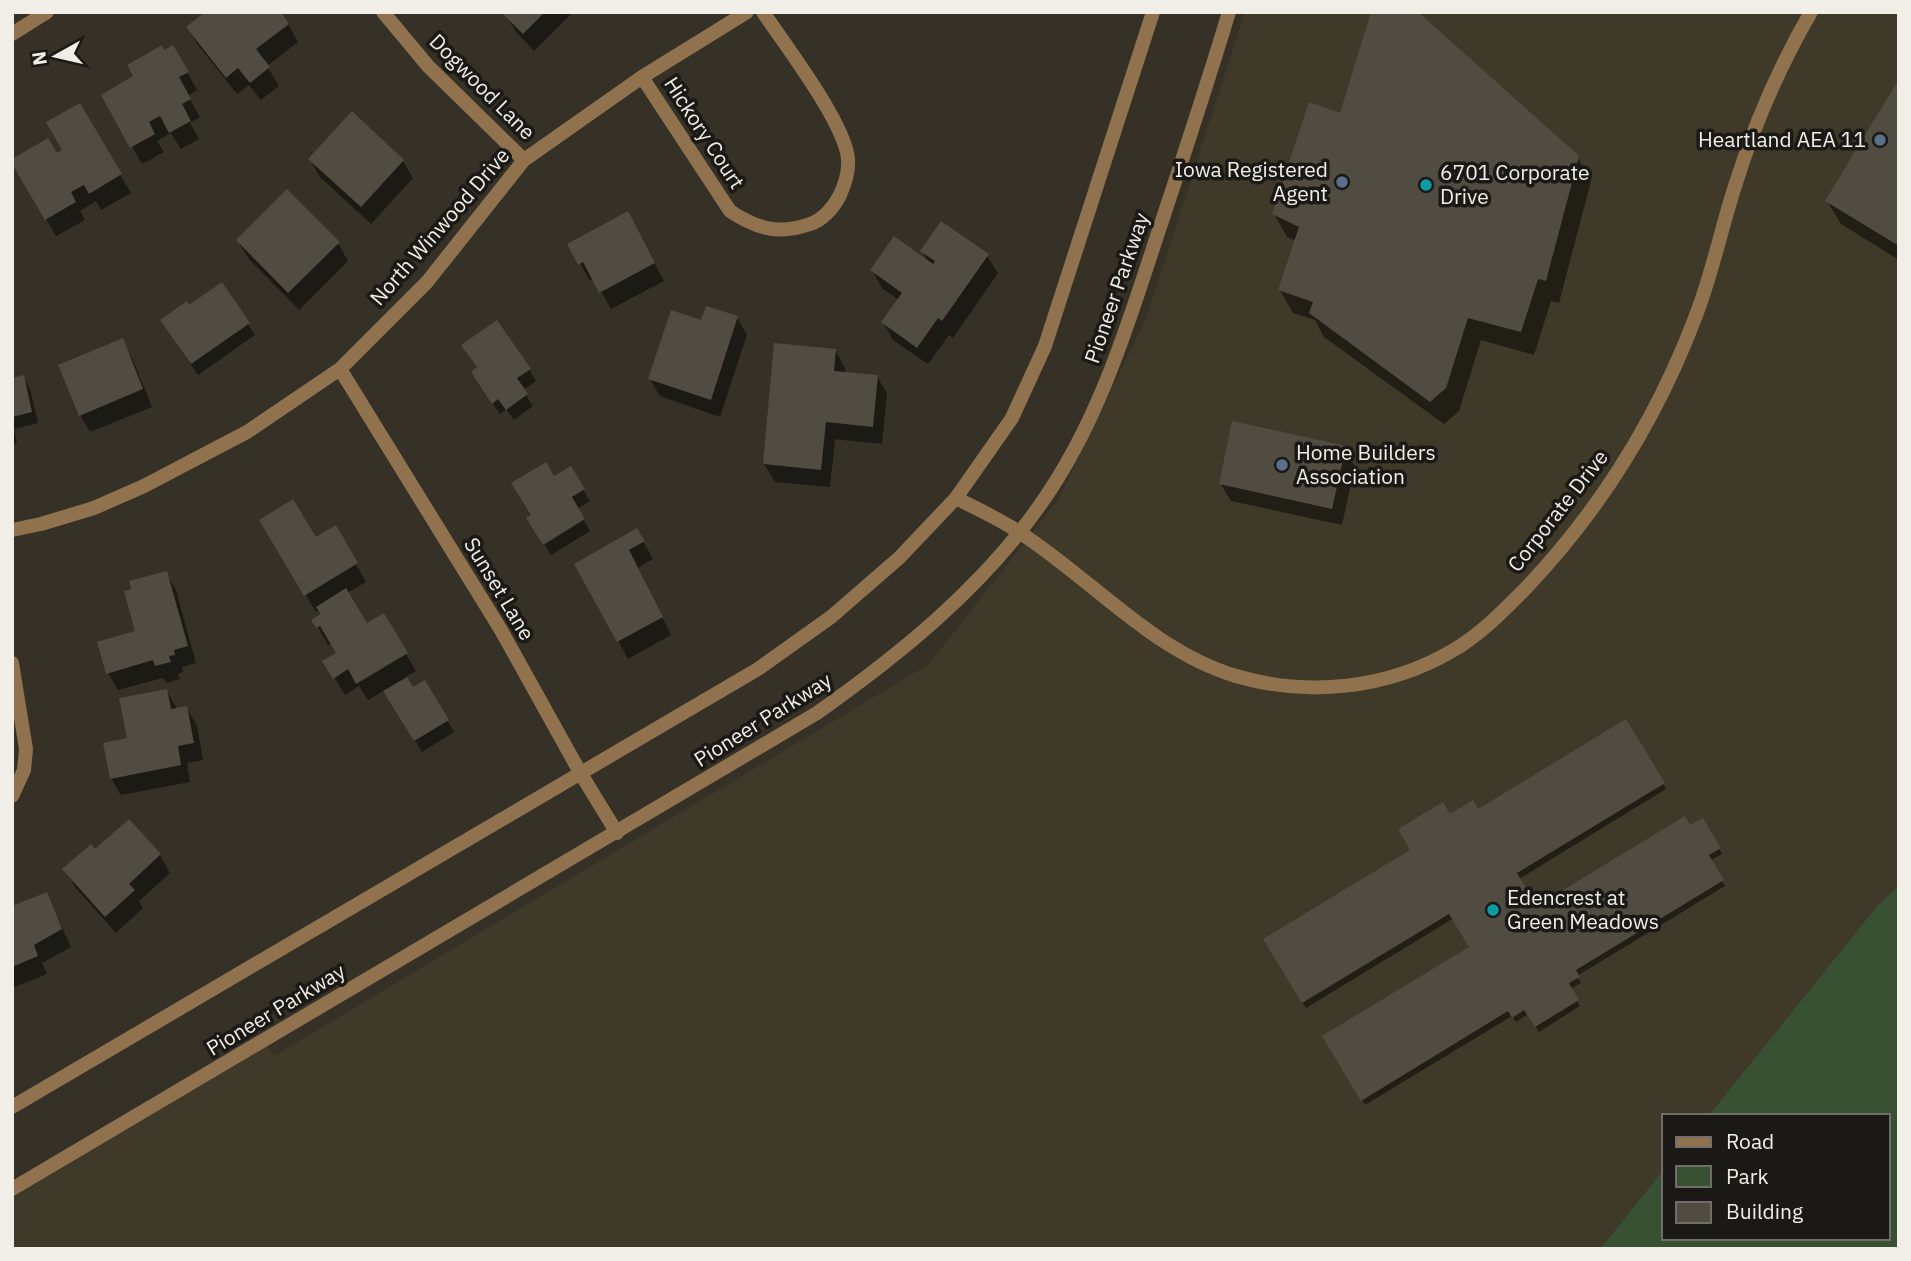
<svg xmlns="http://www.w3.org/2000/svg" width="1911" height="1261" viewBox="0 0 1911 1261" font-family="'IBM Plex Sans',sans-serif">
  <rect width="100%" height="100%" fill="#353127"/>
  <path fill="#3f3929" d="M 1245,12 L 1899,12 L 1899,886 L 1878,905 L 1708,1116 L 1664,1116 L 1664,1169 L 1600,1249 L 12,1249 L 12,1189 L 265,1041 L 274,1056 L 929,664 L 1058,500 L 1147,316 Z"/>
  <path fill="#385133" d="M 1899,886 L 1899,1249 L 1600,1249 L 1664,1169 L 1664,1238 L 1888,1238 L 1888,1116 L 1708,1116 L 1878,905 Z"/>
  <path fill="#0007" d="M 509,12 L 570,12 L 571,14 L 534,51 L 516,32 L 506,15 Z
    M 288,24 L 298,42 L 267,66 L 279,86 L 261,100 L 249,85 L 237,94 L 198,45 L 188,27 Z
    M 173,47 L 197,90 L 188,96 L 200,117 L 190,123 L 199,139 L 181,149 L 171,133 L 157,141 L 164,152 L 142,164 L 103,95 L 136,77 L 164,52 Z
    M 1899,82 L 1899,260 L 1841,224 L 1827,201 Z
    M 79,105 L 131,193 L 101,210 L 96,201 L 80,211 L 85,220 L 56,236 L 12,161 L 56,156 L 65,150 Z
    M 1341,116 L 1578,158 L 1591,181 L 1559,303 L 1551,301 L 1534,355 L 1481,340 L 1459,411 L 1444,424 L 1324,337 L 1315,320 L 1293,313 L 1280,290 L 1296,241 L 1287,237 L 1274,214 Z
    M 310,159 L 403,161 L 413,178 L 371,224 L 320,177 Z
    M 637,231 L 664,281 L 611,309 L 594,279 L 590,281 L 569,244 Z
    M 238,241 L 338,243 L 348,261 L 299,310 L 248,258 Z
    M 922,251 L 987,256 L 998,273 L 953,338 L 949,335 L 928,364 L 893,340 L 883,322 L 899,300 L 882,288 L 872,270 L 929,263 Z
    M 221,285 L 255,335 L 198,375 L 169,332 L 189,307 Z
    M 737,318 L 747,335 L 720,417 L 660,396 L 650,379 L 702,322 Z
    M 122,341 L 132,358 L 152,407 L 90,432 L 80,415 Z
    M 835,350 L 845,368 L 845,373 L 877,376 L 887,394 L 882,444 L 835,439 L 830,487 L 775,482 L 764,464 Z
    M 529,369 L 536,381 L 523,390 L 533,406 L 514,420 L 506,409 L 500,414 L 479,383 Z
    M 23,377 L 30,389 L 38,423 L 14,429 L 17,443 L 12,444 L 12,380 Z
    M 1344,448 L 1355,466 L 1342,525 L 1231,501 L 1220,483 Z
    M 570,468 L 590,501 L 577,509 L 590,531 L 551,555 L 528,518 L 533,516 L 554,478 Z
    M 335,528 L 366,582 L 347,593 L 366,626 L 383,615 L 416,671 L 405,677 L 413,689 L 424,682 L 454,732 L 422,752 L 385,690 L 368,700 L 359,686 L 345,695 L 325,662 L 338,654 L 331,643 L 328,645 L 314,620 L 323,615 L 320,610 L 316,612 L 271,538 L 316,540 Z
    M 637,531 L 653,559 L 638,568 L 671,635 L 628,659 L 576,564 Z
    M 166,573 L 176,590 L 196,663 L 182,667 L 183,672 L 178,674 L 180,679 L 167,683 L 163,678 L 118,690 L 108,673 L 137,632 Z
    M 167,691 L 177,709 L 186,708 L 197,725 L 203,760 L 187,763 L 190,782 L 121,795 L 111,778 L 129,740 Z
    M 1626,721 L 1666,789 L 1519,879 L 1536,908 L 1702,820 L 1722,854 L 1710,861 L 1725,886 L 1577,976 L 1581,983 L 1570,989 L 1580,1006 L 1539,1032 L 1528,1014 L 1516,1022 L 1512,1016 L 1365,1105 L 1324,1037 L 1471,948 L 1454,918 L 1306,1008 L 1265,939 L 1413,850 L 1450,816 L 1478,811 Z
    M 129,821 L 160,855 L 170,873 L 139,901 L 143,908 L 116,933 L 75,887 L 65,870 L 95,852 Z
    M 46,894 L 71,947 L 42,963 L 47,974 L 12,988 L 12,908 Z"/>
  <path fill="#504c42" d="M 205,12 L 281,12 L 289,24 L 256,49 L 270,67 L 250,83 L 238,68 L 226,78 L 186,27 Z
    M 506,12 L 545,12 L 523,34 L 504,15 Z
    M 1371,12 L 1418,12 L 1579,156 L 1546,281 L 1538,279 L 1521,332 L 1468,318 L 1446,388 L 1430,402 L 1309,313 L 1313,302 L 1278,290 L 1299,227 L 1272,214 L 1309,102 L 1340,113 Z
    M 162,45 L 164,50 L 173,45 L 189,72 L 179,77 L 191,99 L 182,104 L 191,121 L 169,133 L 160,116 L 149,122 L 155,134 L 130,148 L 101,95 L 133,76 L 127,65 Z
    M 1899,79 L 1899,246 L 1825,201 Z
    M 80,103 L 122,174 L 89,194 L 84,185 L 71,192 L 76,202 L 45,220 L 12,164 L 12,159 L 48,138 L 57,153 L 62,150 L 46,122 Z
    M 352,111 L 404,160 L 361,207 L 308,159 Z
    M 287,189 L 340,242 L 288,293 L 236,240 Z
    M 628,211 L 655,263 L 599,293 L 583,262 L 578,265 L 567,244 Z
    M 941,221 L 989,254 L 942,321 L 938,318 L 917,348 L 881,322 L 902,293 L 870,270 L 894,236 L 933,264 L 935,261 L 920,251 Z
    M 222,282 L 250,323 L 191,364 L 160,320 L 187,301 L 189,305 Z
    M 706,306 L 738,316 L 711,400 L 648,379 L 671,310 L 701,320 Z
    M 497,320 L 531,369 L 517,378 L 528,394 L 506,410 L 498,399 L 492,404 L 471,372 L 477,367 L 461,345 Z
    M 123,338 L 143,389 L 79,416 L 58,365 Z
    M 774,343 L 836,349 L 834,371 L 878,375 L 873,427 L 826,422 L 821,470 L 763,464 Z
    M 24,375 L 32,412 L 12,417 L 12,378 Z
    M 1232,421 L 1346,446 L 1332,509 L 1219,484 Z
    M 546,462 L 554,476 L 571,466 L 585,489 L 572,497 L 585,519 L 543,545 L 526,518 L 531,515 L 511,483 Z
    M 293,499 L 316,537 L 336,525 L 358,563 L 304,596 L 259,520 Z
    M 637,528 L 645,541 L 629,550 L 663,617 L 617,642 L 574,564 Z
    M 167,571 L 188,646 L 174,650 L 175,655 L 169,656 L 171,662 L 155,666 L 153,660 L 106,674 L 97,642 L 135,631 L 124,591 L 131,589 L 129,581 Z
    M 346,588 L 367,623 L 384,613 L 408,653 L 356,684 L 348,669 L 333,679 L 322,661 L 336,653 L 320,626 L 316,628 L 311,620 L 321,614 L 316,607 Z
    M 407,677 L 413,687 L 425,680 L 449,720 L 414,741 L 383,691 Z
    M 167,689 L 171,709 L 187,706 L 194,743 L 178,746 L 181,765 L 110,779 L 103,743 L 127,738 L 119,698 Z
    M 1626,719 L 1665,783 L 1517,873 L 1537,906 L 1685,816 L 1690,825 L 1703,818 L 1721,848 L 1709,855 L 1724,880 L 1576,970 L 1580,977 L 1569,983 L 1579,1000 L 1535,1027 L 1524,1010 L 1512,1018 L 1508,1011 L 1361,1101 L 1322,1036 L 1469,947 L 1449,914 L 1302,1003 L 1263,939 L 1410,850 L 1398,829 L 1443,802 L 1450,814 L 1473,800 L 1478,809 Z
    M 129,819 L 161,854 L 129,884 L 135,890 L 105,917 L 62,869 L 91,844 L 95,849 Z
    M 47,892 L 62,929 L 34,945 L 38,956 L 12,967 L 12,906 Z"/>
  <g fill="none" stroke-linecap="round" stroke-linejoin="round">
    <path stroke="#90724f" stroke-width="14" d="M 383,12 L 428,66 L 524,160
      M 12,34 L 47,12
      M 642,77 L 730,211 C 757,229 779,235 810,224 C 823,220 834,207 840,195 C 845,184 849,171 848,159 C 845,123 785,45 763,12
      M 340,369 L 501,630 L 581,774 L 617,833
      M 956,498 C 977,509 999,519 1019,532 C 1091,578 1152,651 1236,676 C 1308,697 1387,689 1452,651 C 1480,635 1503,611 1526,588 C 1600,510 1657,418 1695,318 C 1712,275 1721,229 1735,186 C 1754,125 1779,67 1811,12
      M 12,530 L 41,524 L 94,508 L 144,486 L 247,432 L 340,369 L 427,282 L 524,160 L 642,77 L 747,12
      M 12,663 L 26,749 L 24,770 L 12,796"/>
    <path stroke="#90724f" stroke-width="14" d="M 12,1107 L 758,669 L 831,617 L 899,558 L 956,498 L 1012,418 L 1045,346 L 1153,12
      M 12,1189 L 817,713 C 899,655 982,588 1040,505 C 1097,425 1126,331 1156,239 C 1181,164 1206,88 1229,12"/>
  </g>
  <g fill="#5c6f8a" stroke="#1b1915" stroke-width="2.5">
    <circle cx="1880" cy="140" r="7"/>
    <circle cx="1342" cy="182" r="7"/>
    <circle cx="1282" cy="465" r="7"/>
  </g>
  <g fill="#0f9aa8" stroke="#1b1915" stroke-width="2.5">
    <circle cx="1426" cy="185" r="7"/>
    <circle cx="1493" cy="910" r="7"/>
  </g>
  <g text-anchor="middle" stroke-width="7" stroke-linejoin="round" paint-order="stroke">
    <g font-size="21" fill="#f1eee8" stroke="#1b1915">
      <text transform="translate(482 87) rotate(45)" y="7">Dogwood Lane</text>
      <text transform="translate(704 133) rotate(57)" y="7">Hickory Court</text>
      <text transform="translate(440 227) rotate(-49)" y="7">North Winwood Drive</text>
      <text transform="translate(1117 288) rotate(-71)" y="7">Pioneer Parkway</text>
      <text transform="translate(1558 511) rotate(-52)" y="7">Corporate Drive</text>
      <text transform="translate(499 589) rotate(59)" y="7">Sunset Lane</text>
      <text transform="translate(763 720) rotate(-32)" y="7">Pioneer Parkway</text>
      <text transform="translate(276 1010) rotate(-31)" y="7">Pioneer Parkway</text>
    </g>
    <g font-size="21" fill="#f1eee8" stroke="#1b1915" text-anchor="start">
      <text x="1866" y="147" text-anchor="end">Heartland AEA 11</text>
      <text x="1328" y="177" text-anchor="end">Iowa Registered<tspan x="1328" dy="24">Agent</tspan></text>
      <text x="1440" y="180">6701 Corporate<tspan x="1440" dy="24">Drive</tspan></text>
      <text x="1296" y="460">Home Builders<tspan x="1296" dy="24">Association</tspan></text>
      <text x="1507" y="905">Edencrest at<tspan x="1507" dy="24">Green Meadows</tspan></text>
    </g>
  </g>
  <rect width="1911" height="1261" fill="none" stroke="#f1eee8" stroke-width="28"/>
  <rect x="1662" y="1114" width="228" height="126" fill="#1b1915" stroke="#716e69" stroke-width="2"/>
  <rect x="1676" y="1137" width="35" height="10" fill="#90724f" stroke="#716e69" stroke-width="2"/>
  <text x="1726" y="1149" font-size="21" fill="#f1eee8">Road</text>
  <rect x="1676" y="1166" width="35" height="21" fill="#385133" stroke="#716e69" stroke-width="2"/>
  <text x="1726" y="1184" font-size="21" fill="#f1eee8">Park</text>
  <rect x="1676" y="1202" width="35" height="21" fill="#504c42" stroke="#716e69" stroke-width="2"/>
  <text x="1726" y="1219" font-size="21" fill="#f1eee8">Building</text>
  <g transform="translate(56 56) rotate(262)" stroke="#1b1915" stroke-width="5" paint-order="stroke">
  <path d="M0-5L12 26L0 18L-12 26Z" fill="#f1eee8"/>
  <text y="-10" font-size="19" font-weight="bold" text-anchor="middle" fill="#f1eee8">N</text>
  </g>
</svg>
